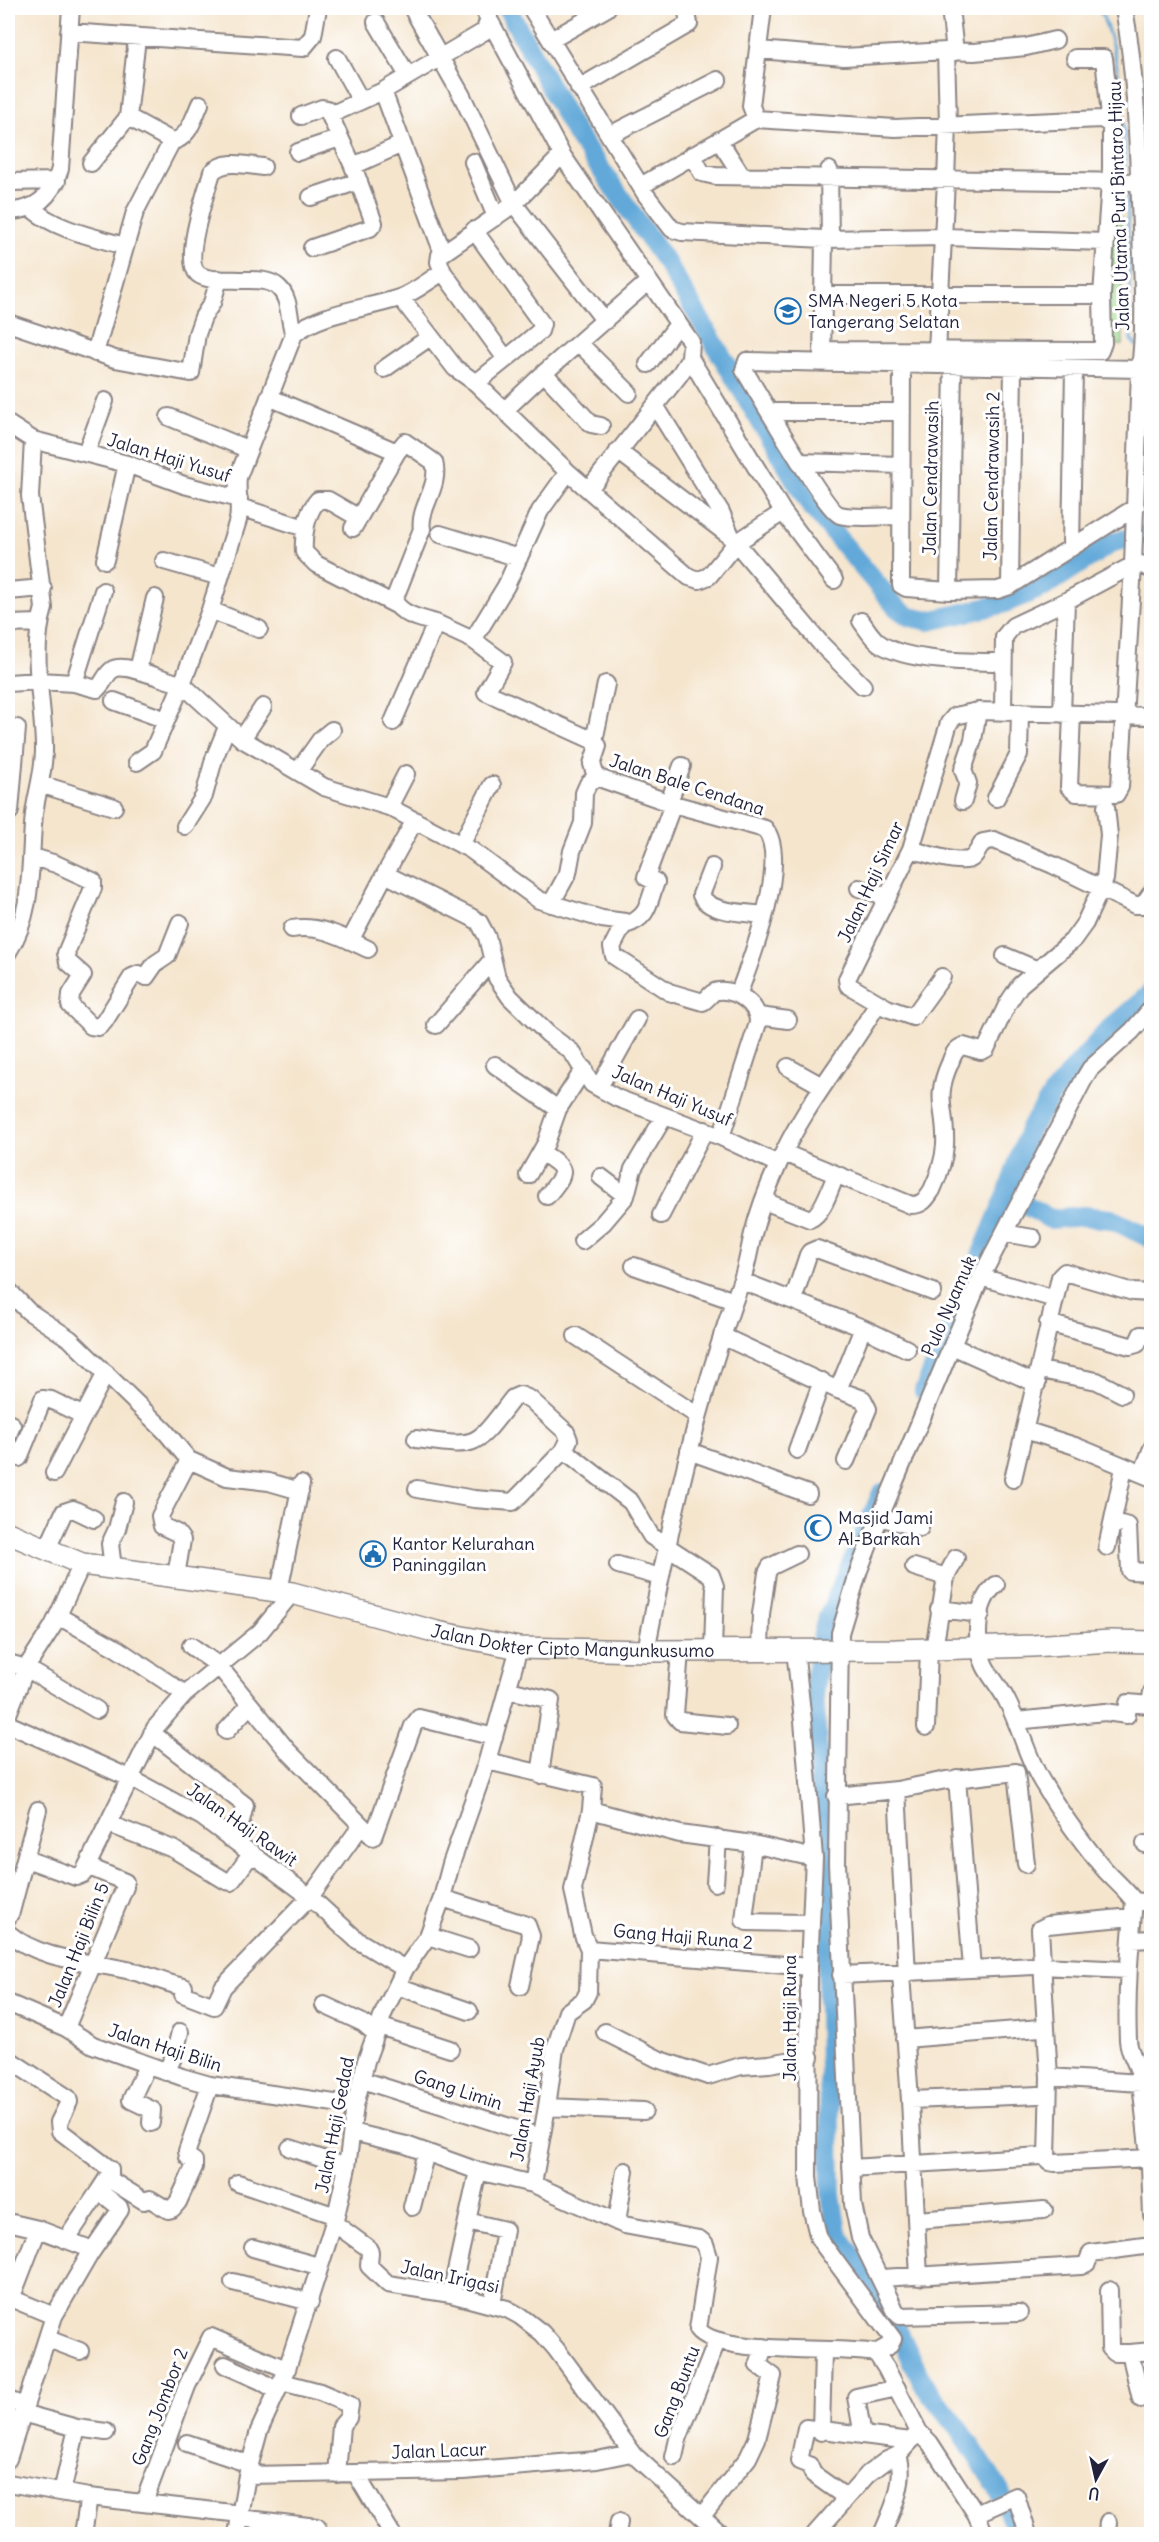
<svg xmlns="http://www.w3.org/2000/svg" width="1159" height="2542" viewBox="0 0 1159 2542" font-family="Delius,sans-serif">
  <rect width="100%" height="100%" fill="#fff"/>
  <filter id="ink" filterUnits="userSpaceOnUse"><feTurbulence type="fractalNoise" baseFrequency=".0167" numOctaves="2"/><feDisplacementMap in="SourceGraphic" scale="12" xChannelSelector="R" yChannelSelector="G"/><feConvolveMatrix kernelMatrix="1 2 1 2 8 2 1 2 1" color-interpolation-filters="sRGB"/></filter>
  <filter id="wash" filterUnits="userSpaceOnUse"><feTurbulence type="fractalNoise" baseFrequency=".008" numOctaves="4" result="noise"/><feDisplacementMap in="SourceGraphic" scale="24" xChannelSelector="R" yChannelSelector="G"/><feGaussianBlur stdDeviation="1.35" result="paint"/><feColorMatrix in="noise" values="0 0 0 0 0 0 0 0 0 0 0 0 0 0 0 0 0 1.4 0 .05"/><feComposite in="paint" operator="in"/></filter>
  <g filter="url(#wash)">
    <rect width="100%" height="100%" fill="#f5e5cd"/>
    <path fill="#9fd98c" stroke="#607e64" stroke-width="1.5" d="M 1110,217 L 1121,217 L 1123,345 L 1107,345 Z"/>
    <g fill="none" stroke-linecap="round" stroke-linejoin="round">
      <path stroke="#62a9d9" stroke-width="3" d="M 1099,8 C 1123,60 1124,121 1126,177
        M 1127,187 L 1131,340 L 1137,346"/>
      <path stroke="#62a9d9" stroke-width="20" d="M 507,8 L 574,131 L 667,264 L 810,505 L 897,608 L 910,617 L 929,621 L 1002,604 L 1044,587 L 1113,542 L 1149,534 L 1152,536
        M 1007,1194 L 1050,1219 L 1083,1216 L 1111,1219 L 1152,1239
        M 924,1391 L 1007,1194 L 1029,1130 L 1054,1092 L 1108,1030 L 1152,992
        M 882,1493 L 824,1627 L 814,1690 L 826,1891 L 831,2195 L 837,2233 L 887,2308 L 925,2387 L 960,2430 L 999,2490 L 1018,2534"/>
    </g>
  </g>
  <g filter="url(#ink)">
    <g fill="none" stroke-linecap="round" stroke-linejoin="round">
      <g stroke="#8c8484" stroke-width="20">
        <path id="minor" d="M 412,8 L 462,96 L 514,204 L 605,321
          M 483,8 L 562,155 L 691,342 L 690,358 L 680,374 L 589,489
          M 531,8 L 646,195 L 672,229 L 682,232 L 824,239 L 945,237 L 1105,242
          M 950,8 L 955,52
          M 376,22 L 408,76
          M 69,32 L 303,48 L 313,36 L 318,8
          M 551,40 L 607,8
          M 759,50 L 844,57 L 946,51 L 974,52 L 1026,47 L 1055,40
          M 337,58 L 361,101
          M 1075,58 L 1104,58 L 1111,125
          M 579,88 L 689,24 L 687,12 L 692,8
          M 330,115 L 383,91
          M 301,116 L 322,108 L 327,109 L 353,166 L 402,144
          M 128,117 L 172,141 C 188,140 194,117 200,104
          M 756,119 L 895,128 L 1102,119 L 1111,125 L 1111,168 L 1102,295 L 1103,343 L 1100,351 L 823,350
          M 756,119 L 751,106 L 763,8
          M 610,135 L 718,80
          M 719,140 L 742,176
          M 298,152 L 340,138
          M 692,155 L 702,173 L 715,176 L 1139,182
          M 473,162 L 496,217
          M 91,163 L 128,117 L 137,38
          M 263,167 C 246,165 225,159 212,172 C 207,190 182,260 198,274 C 208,282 231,279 243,280 C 255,280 269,279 278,287 C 291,298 288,320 294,334
          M 829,170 L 830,239
          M 8,182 L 57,181
          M 641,186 L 756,119
          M 311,197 L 359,181
          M 31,208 C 56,230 94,237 125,246
          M 8,211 C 37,211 52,196 60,169 L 71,8
          M 474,230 L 542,324 L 540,331 L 506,359
          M 312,248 L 370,228 L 374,223 L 353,166
          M 442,251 L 383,91 L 485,31 L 489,16
          M 824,295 L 1102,295
          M 401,298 L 455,368 L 476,383 L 568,472 L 689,577 L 699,580 L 709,576 L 736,543 L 783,512
          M 8,323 L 115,359 L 191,373 L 197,334 L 203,317 L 212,303 L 219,279
          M 579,343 L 629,393
          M 937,351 L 946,181 L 948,124 L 946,51
          M 95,353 L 135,212 L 172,141
          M 690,358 L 783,512 L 834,580
          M 822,361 L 824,239
          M 648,364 L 678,324
          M 902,365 L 901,585 L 906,588 L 949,591 L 998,590 L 1010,586 L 1136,507
          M 384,369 L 430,337
          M 544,373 L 591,424 L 601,426
          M 476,383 L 506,359 L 443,272 L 439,262 L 440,255 L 514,204 L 562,155
          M 269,397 L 397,452 L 405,442 L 434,462 C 441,487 418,508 422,529 L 394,600 C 400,615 422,619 436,623 L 393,722
          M 656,407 L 721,512 L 732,538 L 822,645 L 863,686
          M 505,410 L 544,373 L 649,281
          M 771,412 L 902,412
          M 169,417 L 247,449
          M 8,424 L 33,440 L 127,464 L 184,485 L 239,499
          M 618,451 L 731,537
          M 86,453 L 105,401
          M 801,462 L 901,465
          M 240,507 L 305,528
          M 900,516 C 883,516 855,519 840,515 C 826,511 757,391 744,370 L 747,361 L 1140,369
          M 359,518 L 328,500 L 318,500 C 306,513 303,535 304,552 L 316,564 L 396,605
          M 353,528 L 397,452
          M 440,534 L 519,558
          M 1071,548 L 1074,368
          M 105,560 L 127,464
          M 164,561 L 220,577
          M 1010,586 L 1013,367
          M 8,591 L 43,588
          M 949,591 L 953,366
          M 210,610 L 259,629
          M 861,621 C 867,629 871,637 879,643 C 905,662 971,662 1003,662
          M 436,623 L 473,640 L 503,662 L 486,692 L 594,741 L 598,746 L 592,764 L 596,777 L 673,804 L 765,829 C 790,860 751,961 738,995
          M 8,624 L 40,623
          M 473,640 L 506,586 L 540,511 L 568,472
          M 138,670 L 155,598
          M 8,683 L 39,681 L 74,683 L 97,689 C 103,684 106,674 112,670 C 124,661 167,682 182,684
          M 74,683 L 103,591
          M 182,684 L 242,739 L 324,787 L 389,807 L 471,850 L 539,900 L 602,919 L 625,922 L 612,947 L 614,956 L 669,992 L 703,1002 C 708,999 712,991 718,991 C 737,989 759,1005 758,1023 L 721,1137
          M 114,701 L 166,720
          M 1003,711 L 1004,637 L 1013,626 L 1066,601 L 1133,565 L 1141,564 L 1152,570
          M 1062,714 L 1066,601
          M 1072,714 L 1069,787 L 1076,793 L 1116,794 L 1120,787 L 1133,565 L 1140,369 C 1146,322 1142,274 1141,227 C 1138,152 1137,82 1124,8
          M 242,739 L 263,707
          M 594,741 L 606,684
          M 137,762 L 153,751 L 182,684 L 210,610 L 238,520 C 241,505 236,492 238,477 L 294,334 C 322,312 366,309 399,298 C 414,293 429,280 443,272
          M 299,770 L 321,739 L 332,730
          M 40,784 L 114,807
          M 996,798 L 1019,754 L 1020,712
          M 963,801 L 968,783 L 963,770 L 973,740 L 978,711
          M 669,802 L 682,766
          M 389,807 L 406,774
          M 10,811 L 17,728
          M 415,820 L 385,874 L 471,917 L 479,922 L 487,937 L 497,978 L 510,997 L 548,1034 L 572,1052 L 592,1084 L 617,1098 L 721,1137 L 778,1164
          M 185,826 L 204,796 L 214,759 L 227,727
          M 461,845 L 492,785
          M 911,849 C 923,853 963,866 972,858 C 976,855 980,847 983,842 L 994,840 L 1053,865 L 1135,905 L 1143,905 L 1152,892
          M 33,857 L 56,864 L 93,881 L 93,888 L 66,953 L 68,962 L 83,975 L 71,994 L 70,1005 L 91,1026 L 98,1027 L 104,1022 L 132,977 L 139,974 L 146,977 L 155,964 L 167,956 L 180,923
          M 712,867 L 701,895 C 709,914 746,912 764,915
          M 859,888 L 888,897
          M 551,904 L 568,873 L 572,851 L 583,823 L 584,793 L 588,784 L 596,777
          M 625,925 C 649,918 648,903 656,882 L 646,877 L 673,804
          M 292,929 C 320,924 344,938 368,949
          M 350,941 L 385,874
          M 8,952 C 35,911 29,860 34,814 C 37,791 45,769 44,745 C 43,699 30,654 44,608 L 30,496 L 33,440
          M 1005,956 L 1038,970
          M 942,977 L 913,1017 L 887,1008 L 848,985 L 847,979 L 911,849 L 949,723 L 955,716 L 978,711 L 1152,716
          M 759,1016 L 788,1020
          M 436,1025 L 492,960
          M 495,1065 L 558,1109
          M 788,1067 L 822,1086
          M 599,1087 L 637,1019
          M 541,1152 C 569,1170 567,1171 547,1196
          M 784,1153 L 911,1205 C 923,1205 926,1199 932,1190 C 939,1175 944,1161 945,1145 C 947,1110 933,1100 950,1063 C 953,1055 955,1049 963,1046 L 981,1051 L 986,1049 L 1008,1003 L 1020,985 L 1072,941 L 1085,923 L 1105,879 L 1109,835 L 1106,807
          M 528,1175 L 546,1143 L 558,1109 L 584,1069
          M 601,1177 L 626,1196
          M 764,1201 L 810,1219 C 823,1214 830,1188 836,1175
          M 661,1215 L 705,1130
          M 1004,1233 L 1033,1238
          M 582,1241 L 603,1223 L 626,1196 L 633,1169 L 664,1117
          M 634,1266 L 734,1301
          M 981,1277 L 1055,1299 L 1060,1277 L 1065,1272 L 1133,1292 L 1152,1293
          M 742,1281 L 863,1328 L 907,1349
          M 8,1290 L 28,1311 L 70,1339 L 165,1431 L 189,1460 L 227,1477 L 269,1482 L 300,1491
          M 793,1300 L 808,1255 L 810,1252 L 817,1249 L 933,1292
          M 1048,1323 L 1130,1346 L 1137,1344 L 1141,1335 L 1152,1336
          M 576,1336 L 698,1416
          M 722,1336 L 838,1390 L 863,1399 L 868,1409 L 846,1461
          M 952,1346 L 1037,1384
          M 1040,1370 L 1097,1381 L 1122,1394
          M 838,1390 L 863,1328
          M 8,1423 L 12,1425 L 8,1435
          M 1025,1430 L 1075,1446 L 1152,1478
          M 416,1439 C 480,1448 474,1448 513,1398 L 520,1395 L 530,1399 L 566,1432 L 569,1440 L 564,1450 L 513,1502 L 474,1499 L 417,1489
          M 564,1450 L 631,1502 L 651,1536 L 711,1575 L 715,1586 L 713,1650
          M 797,1450 L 822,1381
          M 689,1451 L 808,1494
          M 8,1453 L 19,1458 L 43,1399 L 51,1400 L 82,1415
          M 54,1473 L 106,1373
          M 1142,1474 L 1152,1448
          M 1013,1479 L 1055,1299
          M 879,1517 L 920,1528
          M 1114,1522 L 1128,1526 L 1130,1571 L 1152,1572
          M 1107,1547 L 1124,1468
          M 47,1549 L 64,1512 L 73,1509 L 94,1519
          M 618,1565 L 660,1577
          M 914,1567 L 946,1577
          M 113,1568 L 110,1544 L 117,1529 L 124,1502
          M 176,1576 L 182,1540 L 177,1533 L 162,1526 L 160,1516 L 189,1460
          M 996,1585 C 975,1601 974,1644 985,1666 C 991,1678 1001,1688 1007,1701 C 1021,1728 1027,1759 1044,1785 C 1060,1812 1080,1839 1100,1864 C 1110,1877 1124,1887 1134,1901 C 1130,1947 1126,1993 1128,2040 C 1129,2057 1141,2066 1141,2083 L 1049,2077
          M 279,1591 L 301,1484
          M 939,1609 L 981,1614
          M 58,1616 L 116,1648 L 185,1694
          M 191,1646 L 218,1665 L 287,1750 L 373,1837 L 413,1726 L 419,1718 L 494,1737
          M 934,1649 L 946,1577 L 956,1558
          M 760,1650 L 761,1614 L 767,1573 L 770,1567 L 797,1554
          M 795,1650 L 803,1721 L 814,1858 L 809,1967 L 808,2177 L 812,2211 L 819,2239 L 893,2339 L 890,2345 L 876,2353
          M 646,1651 C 670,1526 697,1401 741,1282 C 747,1267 749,1250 753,1234 C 759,1210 768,1187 778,1165 C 803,1106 846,1058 878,1003
          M 680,1651 L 675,1715 L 680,1721 L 727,1726
          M 8,1663 L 26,1668 L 97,1710
          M 509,1690 L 551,1700 L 540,1775
          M 8,1714 L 26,1668 L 53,1626 L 82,1564
          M 1016,1721 L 1105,1712 L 1127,1715 L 1128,1703 L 1150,1705 L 1152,1692
          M 8,1724 L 132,1779 L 202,1817 L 310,1897 L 357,1940 L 405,1969
          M 926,1727 L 929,1649
          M 226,1731 L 249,1706
          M 152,1733 L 245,1805 L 241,1821 L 229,1838
          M 487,1761 L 593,1786 L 591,1810 L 573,1890 L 583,1935 L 589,1949 L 588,1992 L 584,2000 L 567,2012 L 555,2049 L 547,2107 L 533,2184
          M 957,1778 L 972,1969
          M 897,1790 L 907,1974
          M 836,1796 L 897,1790 L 946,1780 L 1016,1772 L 1026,1864
          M 591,1810 L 680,1834 L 753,1844 L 814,1858
          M 109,1824 L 173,1849 L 226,1881 L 231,1882 L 252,1853
          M 753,1844 L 744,1920 L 747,1922 L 810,1923
          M 1145,1844 L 1152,1845
          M 26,1859 L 76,1877 L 83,1874 L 155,1728 L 185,1694 L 260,1632 L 292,1593
          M 715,1883 L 718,1838
          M 442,1898 L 527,1925 L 531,1936 L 520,1986
          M 1134,1901 L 1152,1903
          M 8,1917 L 11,1912 L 38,1810
          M 1132,1917 L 1048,1925 L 1040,1929 L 1049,2077 L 1047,2157 L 1049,2162 L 1055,2163 L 1149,2158
          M 8,1933 C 42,1962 93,1961 135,1972 C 152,1976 166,1984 184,1987 L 183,1994 L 214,2006 L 223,1987 L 310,1897 L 361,1826
          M 428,1936 L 469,1949
          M 1132,1940 L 1152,1939
          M 589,1949 L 809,1967
          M 1041,1966 L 1128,1970
          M 901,1974 L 910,2100 L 919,2277
          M 841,1975 L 1034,1966
          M 397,1986 L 469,2011
          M 8,2003 L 66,2028 L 93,2045 L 182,2077 L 210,2085 L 355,2106
          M 324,2005 L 363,2023 L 376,2034
          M 379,2026 L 450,2049
          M 66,2028 L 125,1887 L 125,1882 L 87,1866
          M 605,2032 L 658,2059 L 708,2076 L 741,2066 L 769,2064 L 810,2057
          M 905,2039 L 1040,2028
          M 8,2059 L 68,2098 L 69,2102 L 59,2122 L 60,2131 L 110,2169 L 110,2174 L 99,2191 L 119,2207 L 120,2210 L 90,2254 L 54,2316 L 8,2459
          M 147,2066 L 131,2100 L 152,2110 L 151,2123
          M 166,2072 L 174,2056 L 180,2032
          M 362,2080 L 541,2137
          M 1141,2083 L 1150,2166 L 1152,2215
          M 910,2100 L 1039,2095
          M 547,2107 L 644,2111
          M 352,2132 L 406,2145 L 478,2171 L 533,2184 L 624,2225 L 699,2239 L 705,2244 L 709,2257 L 698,2329 C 717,2356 842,2346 876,2353 L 886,2368 L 919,2432 L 930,2443 L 976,2514 L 985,2534
          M 290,2148 L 347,2167
          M 851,2168 L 1041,2156
          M 107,2178 L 144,2201 L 150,2199 L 168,2210 L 172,2209 L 178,2202 L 194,2167 L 194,2161 L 188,2157 L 187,2151 L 210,2085
          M 238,2183 L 336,2216
          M 412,2207 L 426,2152
          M 917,2220 L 1044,2210
          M 467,2221 L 505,2230 L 492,2305
          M 8,2222 L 38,2229 L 93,2250
          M 617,2222 L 625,2171
          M 334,2223 L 368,2248 L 370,2252 L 369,2266 L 388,2284 L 451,2294 L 507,2309 L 520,2316 L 542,2333 L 556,2349 L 635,2456 L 721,2534
          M 66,2240 L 99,2191
          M 253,2248 L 318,2266
          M 881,2278 L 1081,2266 L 1087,2263 L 1091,2253 L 1144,2246
          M 233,2282 L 310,2302
          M 1109,2290 L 1110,2348 L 1115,2353 L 1130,2353
          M 451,2294 L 478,2171
          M 8,2297 L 54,2316
          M 11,2299 L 38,2229
          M 1019,2313 L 900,2316 L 896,2312 L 860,2238 L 853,2204 L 837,1864 L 840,1633 L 859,1570 L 877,1524 L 981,1277 L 1084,1079 L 1090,1069 L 1132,1031 L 1152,1008
          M 48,2339 L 80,2351
          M 225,2365 L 261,2381 L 277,2391
          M 282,2382 L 320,2392 L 350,2405 L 348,2418 L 341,2426 L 337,2474
          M 1141,2399 L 1130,2353 L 1152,2351
          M 8,2400 L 25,2406
          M 22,2413 L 77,2428 L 106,2432
          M 821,2432 L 823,2351
          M 863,2435 L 856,2397 L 897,2388
          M 187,2443 L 249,2464
          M 674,2457 L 678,2439 L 717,2341
          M 356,2474 L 392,2534
          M 247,2475 L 463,2471 L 597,2460 L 631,2453
          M 8,2483 L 89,2497 L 241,2514
          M 62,2492 L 77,2428
          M 847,2498 L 813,2474 L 809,2465 L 799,2461 L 806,2428 L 911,2441
          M 144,2502 L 187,2386 L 211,2337 L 286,2369
          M 976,2514 L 1016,2496 L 1028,2534
          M 702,2516 L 748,2458 L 757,2439 L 773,2376 L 758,2365 L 764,2347
          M 240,2518 L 317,2527
          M 83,2534 L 89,2497
          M 237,2534 L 247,2475 L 259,2431 L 286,2372 L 336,2216 L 347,2167 L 355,2106 L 366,2061 L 384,2012 L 405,1969 L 428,1936 L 442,1898 L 451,1864 L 487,1761 L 519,1648
          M 617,2534 L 619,2522
          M 815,2534 L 868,2474 L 887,2460 L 898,2455 L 916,2435
          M 882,2534 C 892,2511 907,2481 898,2455
          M 1107,2534 L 1108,2522"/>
      </g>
      <g stroke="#8c8484" stroke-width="24">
        <g id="major">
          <path id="s1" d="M 8,1533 L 82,1564 L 292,1593 L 437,1632 L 519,1648 L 646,1651 L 896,1650 L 1032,1646 L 1111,1641 L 1152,1642"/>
        </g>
      </g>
      <use href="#minor" stroke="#fff" stroke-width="16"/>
      <use href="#major" stroke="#fff" stroke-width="21"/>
    </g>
  </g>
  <defs>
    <g id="school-ring" transform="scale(1.35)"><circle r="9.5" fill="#fff" stroke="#1f6fb2" stroke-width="1.5"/><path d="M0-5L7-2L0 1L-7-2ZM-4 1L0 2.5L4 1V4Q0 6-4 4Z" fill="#1f6fb2"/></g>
    <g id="mosque-ring" transform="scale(1.35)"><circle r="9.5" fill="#fff" stroke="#1f6fb2" stroke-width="1.5"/><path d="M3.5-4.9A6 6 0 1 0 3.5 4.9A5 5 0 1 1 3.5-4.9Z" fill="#1f6fb2"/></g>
    <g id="civic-ring" transform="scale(1.35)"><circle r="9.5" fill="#fff" stroke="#1f6fb2" stroke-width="1.5"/><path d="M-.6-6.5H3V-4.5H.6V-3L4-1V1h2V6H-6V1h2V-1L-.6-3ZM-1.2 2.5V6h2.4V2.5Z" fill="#1f6fb2"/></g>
  </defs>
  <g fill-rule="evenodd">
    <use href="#school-ring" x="788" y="311"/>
    <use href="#mosque-ring" x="818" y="1528"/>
    <use href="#civic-ring" x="373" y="1554"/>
  </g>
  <g text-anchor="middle" stroke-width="6" stroke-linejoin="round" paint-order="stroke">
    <g font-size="18" fill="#22223b" stroke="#fff">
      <text transform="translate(1119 206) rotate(-92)" y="6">Jalan Utama Puri Bintaro Hijau</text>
      <text transform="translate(169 458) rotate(17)" y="6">Jalan Haji Yusuf</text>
      <text transform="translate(992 476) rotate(-89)" y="6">Jalan Cendrawasih 2</text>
      <text transform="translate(931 478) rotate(-89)" y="6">Jalan Cendrawasih</text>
      <text transform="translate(687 785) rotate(18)" y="6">Jalan Bale Cendana</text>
      <text transform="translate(871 882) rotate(-65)" y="6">Jalan Haji Simar</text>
      <text transform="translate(672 1096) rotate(23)" y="6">Jalan Haji Yusuf</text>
      <text transform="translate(949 1306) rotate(-66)" y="6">Pulo Nyamuk</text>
      <text dy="6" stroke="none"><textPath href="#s1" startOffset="579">Jalan Dokter Cipto Mangunkusumo</textPath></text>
      <text transform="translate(242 1825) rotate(35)" y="6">Jalan Haji Rawit</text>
      <text transform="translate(683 1937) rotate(5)" y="6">Gang Haji Runa 2</text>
      <text transform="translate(79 1945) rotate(-68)" y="6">Jalan Haji Bilin 5</text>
      <text transform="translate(790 2018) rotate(-90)" y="6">Jalan Haji Runa</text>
      <text transform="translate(165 2048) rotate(18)" y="6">Jalan Haji Bilin</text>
      <text transform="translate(458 2090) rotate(18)" y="6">Gang Limin</text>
      <text transform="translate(528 2099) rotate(-80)" y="6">Jalan Haji Ayub</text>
      <text transform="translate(335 2125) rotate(-79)" y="6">Jalan Haji Gedad</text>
      <text transform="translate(450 2277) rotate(12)" y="6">Jalan Irigasi</text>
      <text transform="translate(677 2392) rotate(-69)" y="6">Gang Buntu</text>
      <text transform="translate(160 2407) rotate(-69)" y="6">Gang Jombor 2</text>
      <text transform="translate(439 2451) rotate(-2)" y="6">Jalan Lacur</text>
    </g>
    <g font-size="18" fill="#22223b" stroke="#fff" text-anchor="start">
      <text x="808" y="307">SMA Negeri 5 Kota<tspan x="808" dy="21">Tangerang Selatan</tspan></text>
      <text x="838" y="1524">Masjid Jami<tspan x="838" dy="21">Al-Barkah</tspan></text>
      <text x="392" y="1550">Kantor Kelurahan<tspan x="392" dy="21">Paninggilan</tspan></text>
    </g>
  </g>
  <rect width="1159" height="2542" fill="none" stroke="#fff" stroke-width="30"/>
  <g transform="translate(1096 2479) rotate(188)" stroke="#ffffff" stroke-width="4.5" paint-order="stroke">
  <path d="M0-4.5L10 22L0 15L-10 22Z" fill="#22223b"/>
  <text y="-9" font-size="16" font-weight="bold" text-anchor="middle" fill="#22223b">U</text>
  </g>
</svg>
